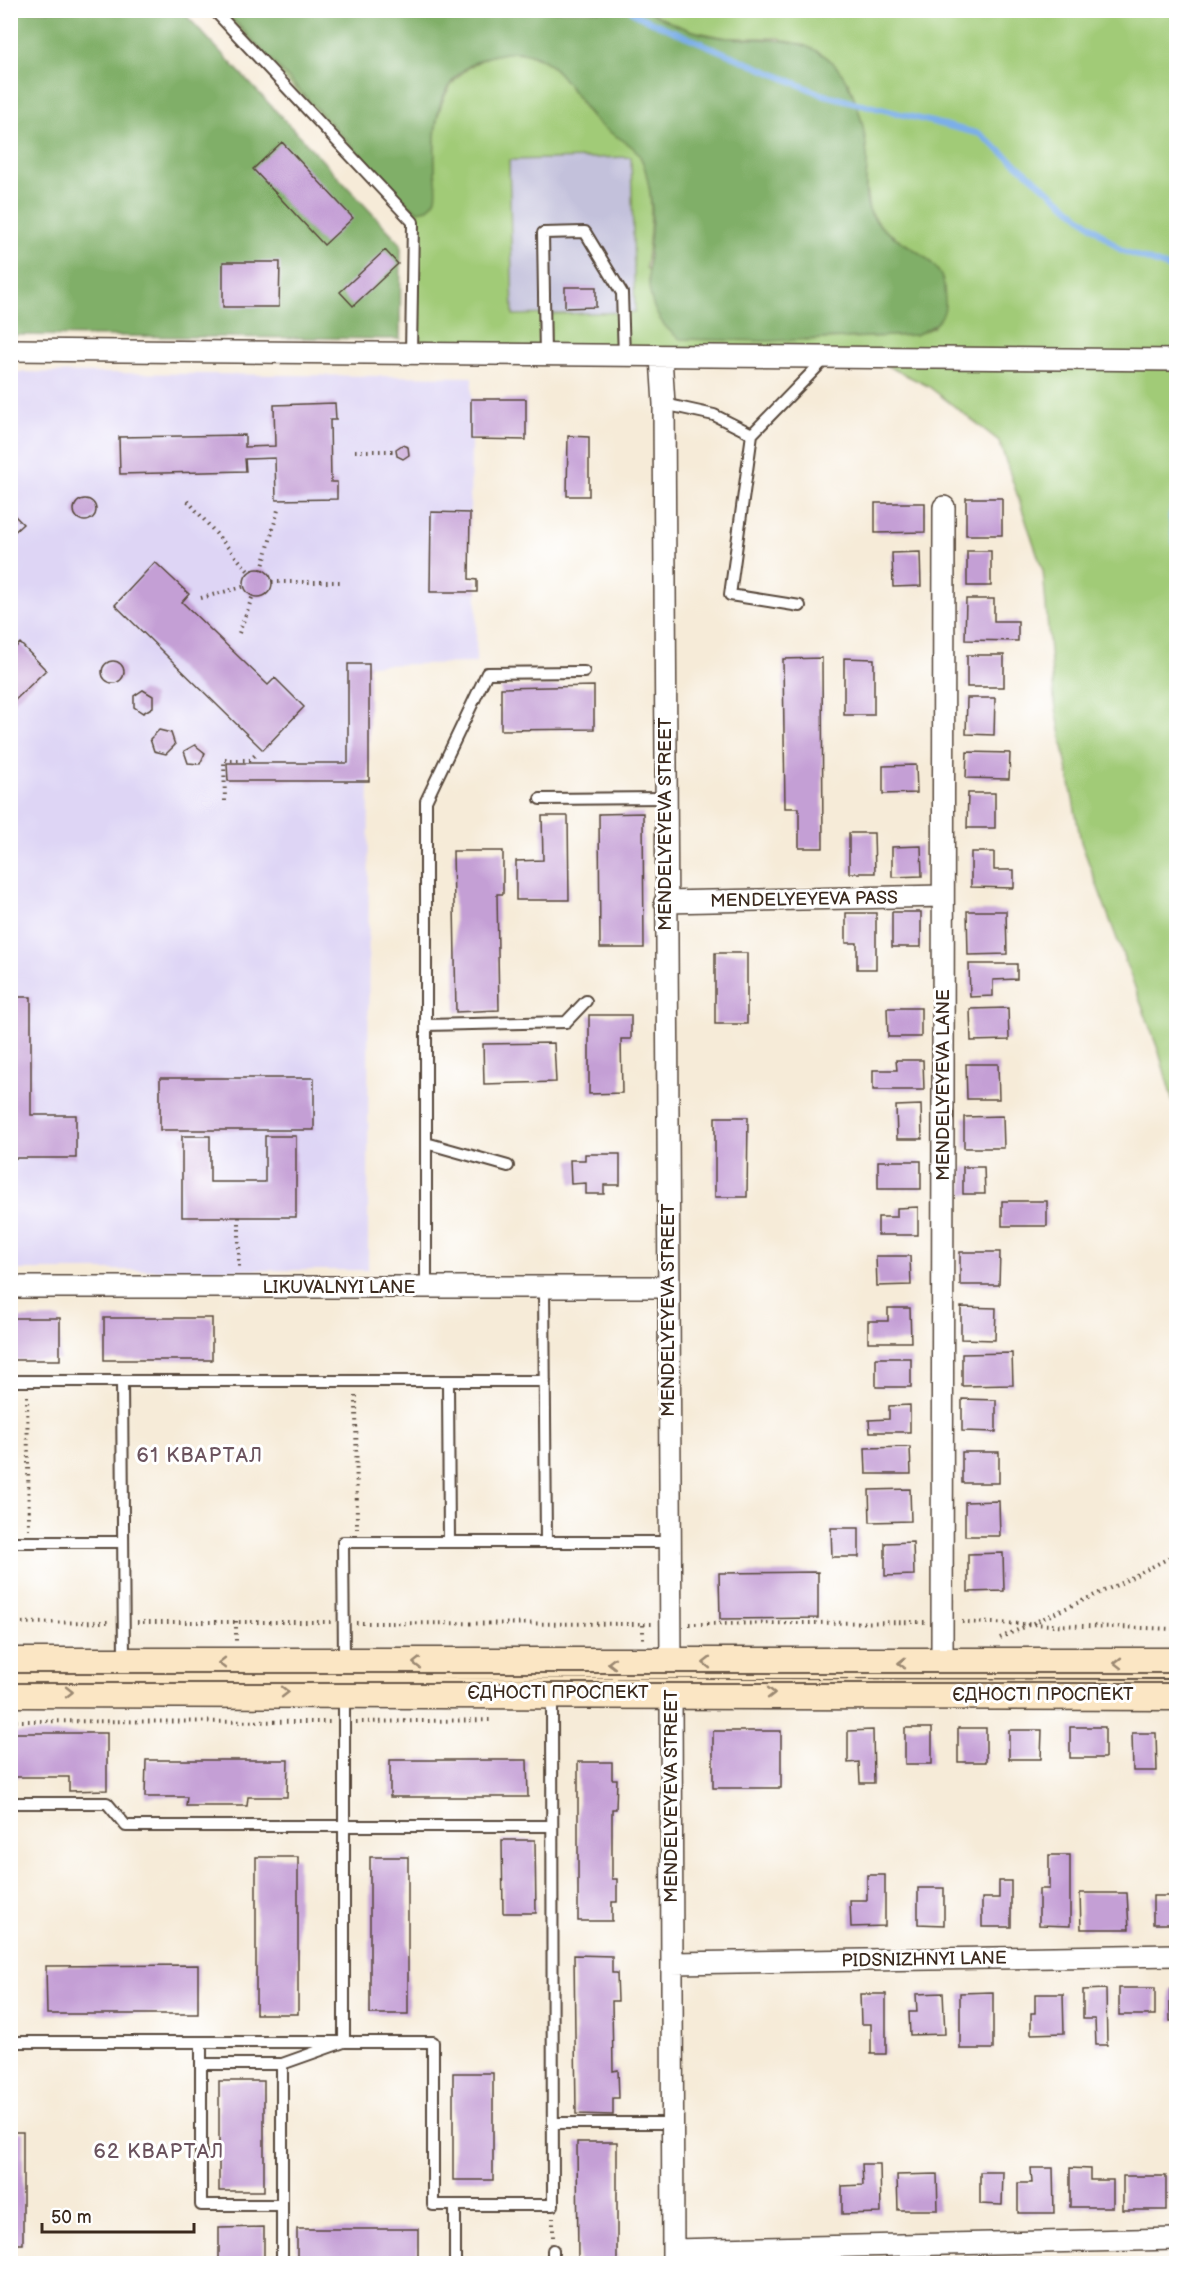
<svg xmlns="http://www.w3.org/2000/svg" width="1187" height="2274" viewBox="0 0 1187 2274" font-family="'Balsamiq Sans',sans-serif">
  <rect width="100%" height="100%" fill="#fff"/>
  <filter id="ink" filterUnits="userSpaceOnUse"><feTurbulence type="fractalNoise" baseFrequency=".0167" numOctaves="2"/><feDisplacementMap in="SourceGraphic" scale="12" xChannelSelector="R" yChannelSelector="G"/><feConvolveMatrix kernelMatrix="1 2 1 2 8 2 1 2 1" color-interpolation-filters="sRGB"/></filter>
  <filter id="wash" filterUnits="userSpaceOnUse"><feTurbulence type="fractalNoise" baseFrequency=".008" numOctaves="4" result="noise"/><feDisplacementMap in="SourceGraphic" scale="24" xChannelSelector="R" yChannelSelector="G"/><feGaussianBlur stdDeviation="1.35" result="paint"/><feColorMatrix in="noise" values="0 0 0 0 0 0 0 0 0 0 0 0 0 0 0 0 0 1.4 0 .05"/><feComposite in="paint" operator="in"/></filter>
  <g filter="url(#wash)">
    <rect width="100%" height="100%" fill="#f6ebd8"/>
    <path fill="#ded5f5" d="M 11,372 L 472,377 L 469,579 L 477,580 L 476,663 L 369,665 L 368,1270 L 11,1270 Z"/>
    <path fill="#c3c1db" d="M 631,157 L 635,312 L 513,315 L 509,160 Z"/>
    <path fill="#a1cb77" stroke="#6e7a4a" stroke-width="1.5" fill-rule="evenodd" d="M 221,11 L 225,11 L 405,202 L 418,211 L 436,198 C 434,141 426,83 488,57 C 506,49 527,51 544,61 C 566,74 575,98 591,116 C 605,131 630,137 640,156 C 657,190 650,231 646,268 L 805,340 L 915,335 L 934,327 L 922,255 L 883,229 L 869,210 L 866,187 L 867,156 L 862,122 L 849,83 L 780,38 L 727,38 L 677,28 L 648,11 L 1176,11 L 1176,1113 L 1159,1052 L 1081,842 L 1054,698 L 1043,571 L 999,441 L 928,386 L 871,358 L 415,347 L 417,220 ZM 631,157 L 635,312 L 513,315 L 509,160 Z"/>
    <path fill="#80af68" stroke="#5e6c43" stroke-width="1.5" d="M 11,11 L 182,11 L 401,244 L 400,339 L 11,335 Z
      M 225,11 L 648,11 C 673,25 699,36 729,38 C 761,40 794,36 822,54 C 852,73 865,123 867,156 C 868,173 862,193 869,210 C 883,242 928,246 942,278 C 945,284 944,294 945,301 C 947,320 930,329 915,335 L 768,341 L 680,339 C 635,309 651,259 652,214 C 652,202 649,186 646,173 C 639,140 618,142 598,123 C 573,99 557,50 515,52 C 490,54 466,62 451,83 C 433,107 434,142 435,171 C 436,179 438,191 436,198 C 435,202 430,206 428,209 L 418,211 L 405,202 Z"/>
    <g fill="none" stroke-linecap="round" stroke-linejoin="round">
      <path stroke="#7cafe9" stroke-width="6" d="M 631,10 L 638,16 L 821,94 L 980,134 L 1121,250 L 1175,270
        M 1176,492 L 1171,517 L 1176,548"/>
    </g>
    <g id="blocks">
      <path fill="#c49fd5" d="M 282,142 L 353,218 L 324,245 L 253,169 Z
        M 385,250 L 398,264 L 353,306 L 340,292 Z
        M 223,262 L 280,262 L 279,307 L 223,307 Z
        M 565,287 L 596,287 L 596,307 L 565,308 Z
        M 471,399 L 526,399 L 526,440 L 471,439 Z
        M 335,403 L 336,420 L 330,420 L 331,482 L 337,482 L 337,499 L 276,500 L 275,458 L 245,459 L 246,471 L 120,474 L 119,437 L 245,435 L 245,447 L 275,446 L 274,405 Z
        M 568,436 L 589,437 L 589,496 L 567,496 Z
        M 402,445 L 408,447 L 409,455 L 403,459 L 397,456 L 396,449 Z
        M 966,498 L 1002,498 L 1002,535 L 966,535 Z
        M74 510a11 11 0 1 1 22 0a11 11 0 1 1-22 0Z
        M 875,503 L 925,503 L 925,532 L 875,533 Z
        M 10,511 L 23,524 L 10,536 Z
        M 431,512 L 470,513 L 469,579 L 477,580 L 477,592 L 430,592 Z
        M 967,551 L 991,551 L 991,586 L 967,586 Z
        M 920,552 L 921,586 L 893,587 L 892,553 Z
        M 155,562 L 189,594 L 182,602 L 268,685 L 275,678 L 304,707 L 263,750 L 115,605 Z
        M244 583a14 14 0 1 1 28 0a14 14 0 1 1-28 0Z
        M 966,599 L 994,599 L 994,621 L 1018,621 L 1018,641 L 965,640 Z
        M 20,643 L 46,670 L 10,705 L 10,653 Z
        M 967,655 L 1004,655 L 1004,687 L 967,687 Z
        M 822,658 L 823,848 L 799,848 L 799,808 L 785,808 L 783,659 Z
        M 844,658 L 874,659 L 874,715 L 844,715 Z
        M102 672a11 11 0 1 1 22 0a11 11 0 1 1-22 0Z
        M 348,664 L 369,664 L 369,781 L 228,781 L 227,763 L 348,763 Z
        M 594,686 L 594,729 L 501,730 L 501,688 Z
        M 143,690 L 153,696 L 153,707 L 143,713 L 134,707 L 134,696 Z
        M 967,698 L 995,698 L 994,735 L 966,734 Z
        M 159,730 L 171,733 L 175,745 L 166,754 L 154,751 L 150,739 Z
        M 195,745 L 205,753 L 200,764 L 188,763 L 184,751 Z
        M 967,752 L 1010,753 L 1009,779 L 966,778 Z
        M 916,765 L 917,793 L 883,794 L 883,766 Z
        M 968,793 L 995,793 L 995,828 L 967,828 Z
        M 643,813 L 644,948 L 600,948 L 599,814 Z
        M 542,816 L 568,816 L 569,900 L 516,900 L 516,861 L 543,860 Z
        M 849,833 L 874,833 L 875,873 L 849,873 Z
        M 921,846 L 922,876 L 892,877 L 892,847 Z
        M 453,851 L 503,851 L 503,894 L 497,894 L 499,1010 L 456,1012 Z
        M 971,852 L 994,852 L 994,870 L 1014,870 L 1014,888 L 971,887 Z
        M 967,911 L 1006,911 L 1007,954 L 968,955 Z
        M 892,912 L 921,912 L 921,947 L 892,947 Z
        M 846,913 L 876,913 L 876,969 L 857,969 L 857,943 L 846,943 Z
        M 715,953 L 747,953 L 747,1024 L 715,1024 Z
        M 969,964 L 1017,964 L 1017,979 L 993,980 L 993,996 L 970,997 Z
        M 10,997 L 31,997 L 31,1115 L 76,1115 L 76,1158 L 10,1158 Z
        M 887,1008 L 921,1008 L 921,1037 L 888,1037 Z
        M 1008,1008 L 1009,1040 L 971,1041 L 970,1009 Z
        M 589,1015 L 631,1015 L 631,1039 L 621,1039 L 622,1093 L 589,1094 Z
        M 554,1043 L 556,1082 L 484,1084 L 483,1044 Z
        M 896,1060 L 923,1060 L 924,1090 L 873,1090 L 873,1070 L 897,1070 Z
        M 966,1064 L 998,1064 L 999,1099 L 967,1099 Z
        M 160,1078 L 314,1078 L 314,1130 L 160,1130 Z
        M 921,1105 L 922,1139 L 897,1139 L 896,1106 Z
        M 1003,1116 L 1004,1148 L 964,1148 L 964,1117 Z
        M 715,1117 L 748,1117 L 747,1197 L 715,1197 Z
        M 182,1136 L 210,1136 L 210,1182 L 265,1182 L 265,1136 L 296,1136 L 296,1217 L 182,1217 Z
        M 585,1154 L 620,1154 L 620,1185 L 604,1185 L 604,1194 L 586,1194 L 586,1183 L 571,1184 L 570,1160 L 585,1160 Z
        M 878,1161 L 921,1161 L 921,1189 L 878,1189 Z
        M 963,1167 L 984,1167 L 985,1194 L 963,1194 Z
        M 1002,1201 L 1047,1201 L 1047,1226 L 1002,1226 Z
        M 918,1207 L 918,1235 L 878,1235 L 878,1217 L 897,1217 L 897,1208 Z
        M 960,1252 L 1000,1252 L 999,1285 L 960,1285 Z
        M 876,1256 L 910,1256 L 911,1285 L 877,1286 Z
        M 961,1307 L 996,1308 L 995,1340 L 961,1339 Z
        M 888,1308 L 910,1308 L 911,1342 L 868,1342 L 868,1321 L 888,1321 Z
        M 10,1318 L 60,1318 L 60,1360 L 10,1360 Z
        M 104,1318 L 212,1318 L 212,1360 L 104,1360 Z
        M 1012,1353 L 1013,1385 L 962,1386 L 962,1354 Z
        M 876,1358 L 911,1358 L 911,1387 L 876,1387 Z
        M 962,1399 L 996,1400 L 996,1432 L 962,1431 Z
        M 910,1405 L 910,1432 L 870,1432 L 869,1420 L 889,1419 L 889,1406 Z
        M 910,1447 L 911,1474 L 866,1474 L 865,1448 Z
        M 962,1452 L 999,1452 L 999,1483 L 962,1483 Z
        M 910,1489 L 911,1521 L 870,1522 L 869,1490 Z
        M 999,1501 L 1000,1536 L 965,1536 L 965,1502 Z
        M 831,1528 L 859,1528 L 859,1557 L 832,1557 Z
        M 913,1542 L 914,1575 L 885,1576 L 885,1543 Z
        M 1003,1553 L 1004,1591 L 968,1592 L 968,1554 Z
        M 818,1572 L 818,1618 L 720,1619 L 719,1573 Z
        M 1070,1727 L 1105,1727 L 1105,1758 L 1070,1758 Z
        M 905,1728 L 932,1728 L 932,1764 L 905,1764 Z
        M 958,1728 L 986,1728 L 986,1762 L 958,1762 Z
        M 873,1730 L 874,1783 L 860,1783 L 859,1762 L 848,1763 L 848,1731 Z
        M 1009,1730 L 1042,1730 L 1041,1759 L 1009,1759 Z
        M 713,1731 L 781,1731 L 781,1788 L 713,1788 Z
        M 10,1733 L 107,1733 L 107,1790 L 69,1791 L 69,1777 L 10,1777 Z
        M 1132,1733 L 1156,1733 L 1157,1771 L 1133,1771 Z
        M 146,1760 L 288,1760 L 287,1797 L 248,1797 L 247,1806 L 186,1806 L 187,1797 L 145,1797 Z
        M 390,1760 L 527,1760 L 528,1797 L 390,1797 Z
        M 578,1762 L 612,1762 L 612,1779 L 617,1779 L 616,1809 L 612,1809 L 612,1879 L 617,1879 L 617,1902 L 612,1902 L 612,1921 L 578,1921 Z
        M 502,1840 L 535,1840 L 536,1913 L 503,1913 Z
        M 1049,1855 L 1070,1855 L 1070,1926 L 1039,1925 L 1039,1889 L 1049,1889 Z
        M 256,1857 L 298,1857 L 298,2014 L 256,2014 Z
        M 370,1857 L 408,1857 L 408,2014 L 370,2014 Z
        M 867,1875 L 885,1875 L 885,1926 L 851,1927 L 850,1900 L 867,1900 Z
        M 999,1881 L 1011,1881 L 1011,1927 L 982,1927 L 982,1898 L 999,1898 Z
        M 918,1888 L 944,1888 L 944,1925 L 918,1924 Z
        M 1080,1893 L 1127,1893 L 1129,1929 L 1081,1929 Z
        M 1153,1896 L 1176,1896 L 1176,1924 L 1153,1924 Z
        M 574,1955 L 612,1956 L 612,1973 L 617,1973 L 618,2001 L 612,2001 L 613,2071 L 618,2070 L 619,2098 L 613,2098 L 613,2115 L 576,2114 Z
        M 198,1965 L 198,2014 L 47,2014 L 46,1966 Z
        M 1119,1988 L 1155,1988 L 1155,2015 L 1119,2015 Z
        M 1106,1989 L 1107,2045 L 1096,2045 L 1095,2019 L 1083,2019 L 1083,1990 Z
        M 1170,1989 L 1176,1989 L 1176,2021 L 1170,2021 Z
        M 993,1992 L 993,2049 L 960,2049 L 960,1993 Z
        M 943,1993 L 945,2034 L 910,2035 L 909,2012 L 917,2012 L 916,1994 Z
        M 860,1994 L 886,1994 L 886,2054 L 871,2054 L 871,2024 L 861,2024 Z
        M 1035,1994 L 1063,1994 L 1064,2033 L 1031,2034 L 1031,2013 L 1035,2013 Z
        M 453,2073 L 493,2073 L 493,2180 L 453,2180 Z
        M 219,2081 L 264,2081 L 264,2191 L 219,2191 Z
        M 10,2132 L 23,2132 L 23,2244 L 10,2244 Z
        M 577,2142 L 617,2142 L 617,2264 L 578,2264 Z
        M 862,2164 L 880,2164 L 881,2213 L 842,2214 L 842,2186 L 863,2185 Z
        M 1031,2168 L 1053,2168 L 1054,2213 L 1018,2213 L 1018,2183 L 1032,2183 Z
        M 1070,2168 L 1090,2169 L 1090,2180 L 1113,2180 L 1113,2207 L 1070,2207 Z
        M 980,2172 L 1003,2172 L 1002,2205 L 980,2204 Z
        M 937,2174 L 938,2210 L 898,2210 L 897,2175 Z
        M 1123,2176 L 1166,2176 L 1166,2210 L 1123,2210 Z
        M 264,2227 L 264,2264 L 219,2264 L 219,2228 Z
        M 297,2229 L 418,2229 L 418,2264 L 297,2264 Z"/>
    </g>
  </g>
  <g filter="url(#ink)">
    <use href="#blocks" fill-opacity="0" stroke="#57473a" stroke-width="1.5"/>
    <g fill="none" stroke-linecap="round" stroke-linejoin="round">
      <g stroke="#57473a" stroke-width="14">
        <path id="lane" d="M 214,10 L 413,222 L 411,354
          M 545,356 L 543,233 L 585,232 L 622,293 L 624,357
          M 664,404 L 714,415 L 752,434
          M 800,606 L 730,595 L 752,434 L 825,359
          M 540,799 L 665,798
          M 426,1025 L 566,1022 L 586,1001
          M 426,1143 L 508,1166
          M 426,1287 L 426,801 L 487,673 L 584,672
          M 544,1287 L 546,1542
          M 10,1381 L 545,1381
          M 122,1381 L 124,1663
          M 448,1381 L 449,1542
          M 10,1542 L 123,1542
          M 344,1660 L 343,1542 L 670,1542
          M 10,1803 L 107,1803 L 126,1826 L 552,1826
          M 10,2042 L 433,2042 L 433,2205 L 553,2205 L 552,1695
          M 201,2042 L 201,2205 L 282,2205
          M 201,2064 L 282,2064 L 344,2042 L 344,1694
          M 282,2064 L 282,2264
          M 553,2123 L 673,2123
          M 553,2250 L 553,2264
          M 455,2264 L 455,2205"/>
      </g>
      <g stroke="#57473a" stroke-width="24">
        <path id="street" d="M 10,350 L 1176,360
          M 661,357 L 664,404 L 671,1663
          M 665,902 L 943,896
          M 10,1287 L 668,1287
          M 942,1663 L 944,507
          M 671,1692 L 673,2264
          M 672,1963 L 1176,1955
          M 673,2250 L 1176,2239"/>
      </g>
      <g stroke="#57473a" stroke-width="33">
        <path id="secondary" d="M 10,1663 L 1176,1663
          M 10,1692 L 1176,1695"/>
      </g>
      <path stroke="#57473a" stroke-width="4" stroke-dasharray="1.5 4.5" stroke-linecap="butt" d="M 355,451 L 394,451
        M 188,501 L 250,573
        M 262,570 L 278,510
        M 272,582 L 340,582
        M 201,598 L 246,586
        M 239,633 L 253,595
        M 225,801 L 224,760 L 250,760 L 255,755
        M 239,1217 L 239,1267
        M 27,1396 L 29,1529
        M 356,1396 L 357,1529
        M 236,1621 L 236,1641
        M 137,1622 L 331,1622
        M 962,1622 L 1176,1629
        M 10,1623 L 109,1622
        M 356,1623 L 652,1624
        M 689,1624 L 925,1622
        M 643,1625 L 643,1639
        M 1000,1638 L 1117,1585 L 1167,1559 L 1176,1552
        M 10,1721 L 331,1722
        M 356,1722 L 493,1720
        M 553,2237 L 553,2218"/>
      <use href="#lane" stroke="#fff" stroke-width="10"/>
      <use href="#street" stroke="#fff" stroke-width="21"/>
      <use href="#secondary" stroke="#fbe6c4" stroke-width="30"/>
      <path stroke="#3b2a1e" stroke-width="1.5" d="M 10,1673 L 1176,1673
        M 10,1683 L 1176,1683"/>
    </g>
    <defs><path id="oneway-chevron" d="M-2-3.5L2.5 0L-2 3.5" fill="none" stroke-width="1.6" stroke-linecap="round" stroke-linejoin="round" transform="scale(1.5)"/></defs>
    <g stroke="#9b8871">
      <use href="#oneway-chevron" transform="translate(222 1663) rotate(-180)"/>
      <use href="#oneway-chevron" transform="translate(417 1663) rotate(180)"/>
      <use href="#oneway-chevron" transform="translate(612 1663) rotate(-180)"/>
      <use href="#oneway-chevron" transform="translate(707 1663) rotate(-180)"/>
      <use href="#oneway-chevron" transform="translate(902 1663) rotate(-180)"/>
      <use href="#oneway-chevron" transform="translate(1118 1663) rotate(-180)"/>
      <use href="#oneway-chevron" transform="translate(69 1692)"/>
      <use href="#oneway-chevron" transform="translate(285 1692)"/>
      <use href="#oneway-chevron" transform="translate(771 1693)"/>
    </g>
  </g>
  <g text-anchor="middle" stroke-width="6" stroke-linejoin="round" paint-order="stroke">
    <g font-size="18" fill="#3b2a1e" stroke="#fff">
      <text transform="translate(665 824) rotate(-90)" y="6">MENDELYEYEVA STREET</text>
      <text transform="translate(804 899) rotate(-1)" y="6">MENDELYEYEVA PASS</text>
      <text transform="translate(943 1085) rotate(-90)" y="6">MENDELYEYEVA LANE</text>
      <text x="339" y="1293">LIKUVALNYI LANE</text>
      <text transform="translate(668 1310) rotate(-90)" y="6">MENDELYEYEVA STREET</text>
      <text x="558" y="1698">ЄДНОСТІ ПРОСПЕКТ</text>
      <text x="1043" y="1700">ЄДНОСТІ ПРОСПЕКТ</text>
      <text transform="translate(671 1796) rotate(-90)" y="6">MENDELYEYEVA STREET</text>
      <text transform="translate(924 1959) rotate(-1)" y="6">PIDSNIZHNYI LANE</text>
    </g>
    <g font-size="20" letter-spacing="1.5" fill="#6b535e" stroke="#fff">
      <text x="200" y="1462">61 КВАРТАЛ</text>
      <text x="159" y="2158">62 КВАРТАЛ</text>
    </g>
  </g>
  <rect width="1187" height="2274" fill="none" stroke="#fff" stroke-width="36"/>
  <path d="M42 2223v9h152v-9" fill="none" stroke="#3b2a1e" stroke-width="3"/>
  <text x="51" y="2223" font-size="18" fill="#3b2a1e" stroke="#ffffff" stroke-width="4.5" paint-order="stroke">50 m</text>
</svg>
